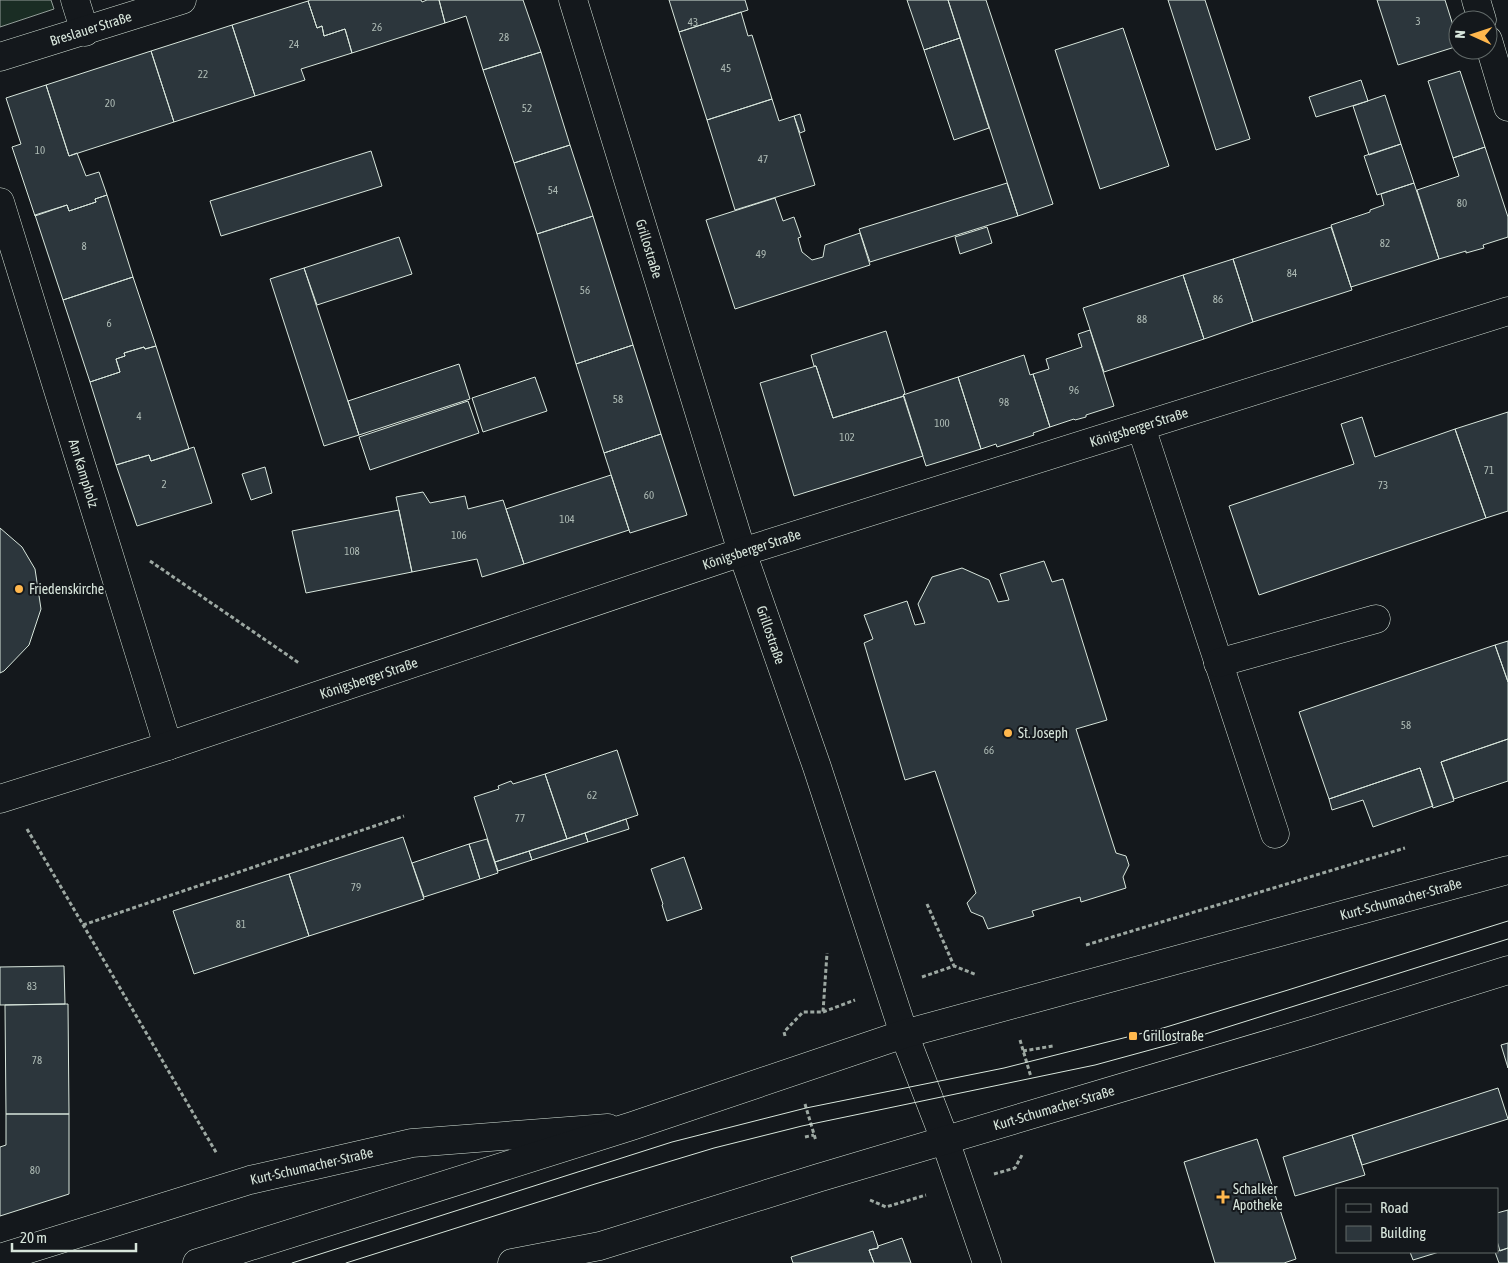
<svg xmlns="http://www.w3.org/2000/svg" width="1508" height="1263" viewBox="0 0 1508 1263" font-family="'Asap Condensed',sans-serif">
  <rect width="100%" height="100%" fill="#14181c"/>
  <path fill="#1a2d24" stroke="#939e99" d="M 0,0 L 51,0 L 54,9 L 0,27 Z"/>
  <path fill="#2c363c" stroke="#d8e6dc" d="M 310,0 L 421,0 L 422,2 L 427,0 L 439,0 L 445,23 L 352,53 L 345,29 L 324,36 L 322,26 L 317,28 L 308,1 Z
    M 439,0 L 523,0 L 541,52 L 483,70 L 466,16 L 445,23 Z
    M 669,0 L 745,0 L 748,10 L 679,32 Z
    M 907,0 L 948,0 L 960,38 L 924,50 Z
    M 948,0 L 986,0 L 1053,204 L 1018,216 Z
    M 1168,0 L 1205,0 L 1250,139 L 1216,150 Z
    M 1377,0 L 1445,0 L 1458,41 L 1458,46 L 1398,65 Z
    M 308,1 L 317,28 L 322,26 L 324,36 L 345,29 L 352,53 L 301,69 L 305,80 L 255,96 L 232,25 Z
    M 741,12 L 748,36 L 752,35 L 772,99 L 707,120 L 679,32 Z
    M 232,25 L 255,96 L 174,122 L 151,51 Z
    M 1123,28 L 1169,166 L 1100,189 L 1055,50 Z
    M 960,38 L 989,128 L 954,140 L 924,50 Z
    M 151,51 L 174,122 L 69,156 L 46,85 Z
    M 541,52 L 570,145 L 514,163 L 483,70 Z
    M 1460,71 L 1485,147 L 1453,158 L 1428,81 Z
    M 1361,80 L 1368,101 L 1316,117 L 1309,97 Z
    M 46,85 L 69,156 L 77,153 L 86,176 L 99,172 L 107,195 L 95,199 L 96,202 L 69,211 L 67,205 L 35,216 L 12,147 L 21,144 L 6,98 Z
    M 1385,95 L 1401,144 L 1369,155 L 1353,106 Z
    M 772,99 L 779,121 L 794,116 L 815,185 L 735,210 L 707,120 Z
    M 800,114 L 805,131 L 800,133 L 794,116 Z
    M 1401,144 L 1414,183 L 1377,195 L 1364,156 Z
    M 570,145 L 593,216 L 537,234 L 514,163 Z
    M 1485,147 L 1508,217 L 1508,237 L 1483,245 L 1484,248 L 1466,253 L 1466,251 L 1439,259 L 1417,190 L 1459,176 L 1453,158 Z
    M 371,151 L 382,186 L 221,236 L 210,201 Z
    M 1007,183 L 1018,216 L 870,262 L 859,229 Z
    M 1414,183 L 1439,259 L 1351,287 L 1331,225 L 1370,212 L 1370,210 L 1384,205 L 1381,194 Z
    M 107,195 L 133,277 L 63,300 L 35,215 L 67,205 L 69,211 L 96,202 L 95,199 Z
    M 775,198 L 783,221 L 794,217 L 801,237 L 798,238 L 802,252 L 812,260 L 823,257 L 825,245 L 860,233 L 870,265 L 735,309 L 706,220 Z
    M 593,216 L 633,345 L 576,364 L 537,234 Z
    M 987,227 L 992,243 L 960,254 L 955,237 Z
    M 1331,227 L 1352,290 L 1253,322 L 1233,259 Z
    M 399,237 L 412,274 L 317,305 L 304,268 Z
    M 1233,259 L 1253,322 L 1204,339 L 1183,275 Z
    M 304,268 L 359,435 L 324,446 L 270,279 Z
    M 1183,275 L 1204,339 L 1104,372 L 1083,308 Z
    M 133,277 L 156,346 L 145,349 L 144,347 L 124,353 L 125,356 L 116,359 L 120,372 L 90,382 L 63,300 Z
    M 1090,330 L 1114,406 L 1086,415 L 1086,417 L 1075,420 L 1074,419 L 1050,427 L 1033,374 L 1049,369 L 1046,359 L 1082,347 L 1078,334 Z
    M 886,331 L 905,393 L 903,395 L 904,396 L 833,418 L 816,366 L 814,366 L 811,355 Z
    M 633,345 L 661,434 L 604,453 L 576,364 Z
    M 156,346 L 189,449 L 151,461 L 149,455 L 116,465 L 90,382 L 120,372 L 116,359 L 125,356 L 124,353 L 144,347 L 145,349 Z
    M 1024,355 L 1030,375 L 1033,374 L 1050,427 L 1033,433 L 1034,435 L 997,447 L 996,444 L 981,449 L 958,377 Z
    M 459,364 L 470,399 L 359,435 L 348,401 Z
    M 816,366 L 833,418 L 904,396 L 923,456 L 794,496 L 760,383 Z
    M 535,377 L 547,411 L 483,432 L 472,398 Z
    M 958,377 L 981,449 L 926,466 L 903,395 Z
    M 468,401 L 479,433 L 370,470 L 359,437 Z
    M 1508,412 L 1508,511 L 1486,518 L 1455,429 Z
    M 1362,417 L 1375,457 L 1455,429 L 1486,518 L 1259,595 L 1229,506 L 1354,464 L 1341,424 Z
    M 661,434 L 687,515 L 630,533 L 604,453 Z
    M 194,447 L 212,503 L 137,526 L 116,465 L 149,455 L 151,461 Z
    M 265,467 L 272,493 L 251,500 L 242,474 Z
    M 611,475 L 629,530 L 524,564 L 506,509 Z
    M 423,492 L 430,503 L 465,496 L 468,509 L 503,500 L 524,564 L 482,577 L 477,559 L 412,572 L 396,497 Z
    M 399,510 L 412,572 L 306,593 L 292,531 Z
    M 0,528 L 22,547 L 35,569 L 41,609 L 29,645 L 4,671 L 0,673 Z
    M 1044,561 L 1052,582 L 1063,579 L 1107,720 L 1076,729 L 1116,853 L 1126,856 L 1129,865 L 1123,877 L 1126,888 L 1081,902 L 1080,897 L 1032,911 L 1034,916 L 988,929 L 983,917 L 971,912 L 967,903 L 976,893 L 935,771 L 905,780 L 864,643 L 873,639 L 864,615 L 907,601 L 915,625 L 925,623 L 918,604 L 932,577 L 962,568 L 989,580 L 998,602 L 1009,600 L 1000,574 Z
    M 1508,641 L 1508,682 L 1495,645 Z
    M 1495,645 L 1508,682 L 1508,739 L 1441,762 L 1454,801 L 1433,808 L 1420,768 L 1329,799 L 1299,712 Z
    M 1508,739 L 1508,781 L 1454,799 L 1441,762 Z
    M 617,750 L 638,815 L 567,839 L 545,774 Z
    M 1420,768 L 1433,806 L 1373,827 L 1363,800 L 1332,810 L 1329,799 Z
    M 545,774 L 567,839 L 495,862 L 474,797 L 499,789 L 498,786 L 511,781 L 513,784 Z
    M 626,819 L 629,829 L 588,842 L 585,833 Z
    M 585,833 L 588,842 L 532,860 L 529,851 Z
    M 403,837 L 424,899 L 309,936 L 289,874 Z
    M 487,839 L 498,873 L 480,879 L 469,844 Z
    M 469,844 L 480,879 L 424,897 L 412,863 Z
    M 529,851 L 532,860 L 498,871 L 495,862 Z
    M 684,857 L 702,909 L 667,921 L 662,905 L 663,904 L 651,869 Z
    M 289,874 L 309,936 L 194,974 L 173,911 Z
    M 64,966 L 65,1004 L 0,1005 L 0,967 Z
    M 68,1004 L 69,1114 L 6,1114 L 5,1005 Z
    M 1508,1043 L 1508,1068 L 1501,1045 Z
    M 1498,1088 L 1508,1119 L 1362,1165 L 1352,1135 Z
    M 6,1114 L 69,1114 L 69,1194 L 0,1216 L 0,1147 L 6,1145 Z
    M 1352,1135 L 1365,1175 L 1295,1196 L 1283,1157 Z
    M 1257,1139 L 1296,1259 L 1284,1263 L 1215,1263 L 1184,1162 Z
    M 1508,1210 L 1508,1248 L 1500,1251 L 1497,1241 L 1497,1213 Z
    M 873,1231 L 878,1246 L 878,1248 L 869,1250 L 874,1263 L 793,1263 L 791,1257 Z
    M 902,1238 L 911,1263 L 874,1263 L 869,1250 L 878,1248 L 878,1246 Z
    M 1508,1248 L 1508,1263 L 1499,1263 L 1495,1252 Z
    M 1410,1252 L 1439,1252 L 1413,1260 Z"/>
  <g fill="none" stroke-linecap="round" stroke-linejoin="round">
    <g stroke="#d8e6dc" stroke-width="29">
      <g id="minor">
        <path d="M 75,0 L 85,32"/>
        <path id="s1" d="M 573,0 L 742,552 L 817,767 L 904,1034 L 945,1140 L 987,1263"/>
        <path d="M 1476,0 L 1482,20"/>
        <path d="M 1488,40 L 1508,107"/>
        <path id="s2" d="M 0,57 L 182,0"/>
        <path id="s3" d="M 0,202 L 168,746"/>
        <path d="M 1141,427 L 1275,834"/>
        <path d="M 1218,663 L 1376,619"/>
        <path id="s4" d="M 0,799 L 168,746 L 742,552 L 1508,311"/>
        <path id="s5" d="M 0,1258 L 250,1180 L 412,1143 L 608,1128"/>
      </g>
    </g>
    <g stroke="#d8e6dc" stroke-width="29">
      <g id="major">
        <path id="s6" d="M 197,1263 L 632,1126 L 904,1034 L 1508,870"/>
        <path id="s7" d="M 512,1263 L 600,1246 L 818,1178 L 1309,1032 L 1508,970"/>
      </g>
    </g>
    <path stroke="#9da8a2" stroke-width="3" stroke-dasharray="4 2.5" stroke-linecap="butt" d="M 150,561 L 299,663
      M 27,829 L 217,1154
      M 927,904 L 954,966
      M 83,925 L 404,816
      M 1086,945 L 1405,848
      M 922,977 L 954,966 L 977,975
      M 823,1012 L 855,1000
      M 785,1036 L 784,1032 L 803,1012 L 823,1012 L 827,953
      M 1020,1040 L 1031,1077
      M 1023,1051 L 1053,1046
      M 805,1104 L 816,1141
      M 805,1137 L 814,1135
      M 994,1174 L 1015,1168 L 1022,1155
      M 870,1200 L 886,1207 L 926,1195"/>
    <use href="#minor" stroke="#14181c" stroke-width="28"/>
    <use href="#major" stroke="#14181c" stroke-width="28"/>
    <path stroke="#d8e6dc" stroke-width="1" d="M 292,1263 L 672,1142 L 806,1108 L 1004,1068 L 1163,1028 L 1288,990 L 1508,921
      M 346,1263 L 595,1184 L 714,1148 L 802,1126 L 1095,1065 L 1183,1041 L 1508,939"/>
  </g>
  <g fill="#ffb74d" stroke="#14181c" stroke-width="2">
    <circle cx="19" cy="589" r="5"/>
    <circle cx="1008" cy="733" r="5"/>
    <rect x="1128" y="1031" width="10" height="10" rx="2.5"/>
    <path d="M1220.5 1189.5h5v5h5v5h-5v5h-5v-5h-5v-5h5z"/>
  </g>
  <g text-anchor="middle" stroke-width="4" stroke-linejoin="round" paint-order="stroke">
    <g font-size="11" fill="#adbab4">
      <text x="1418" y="25">3</text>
      <text x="693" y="26">43</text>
      <text x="377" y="31">26</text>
      <text x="504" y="41">28</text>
      <text x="294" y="48">24</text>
      <text x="726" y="72">45</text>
      <text x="203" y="78">22</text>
      <text x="110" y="107">20</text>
      <text x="527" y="112">52</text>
      <text x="40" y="154">10</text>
      <text x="763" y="163">47</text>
      <text x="553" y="194">54</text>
      <text x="1462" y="207">80</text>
      <text x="1385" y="247">82</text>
      <text x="84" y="250">8</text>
      <text x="761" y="258">49</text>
      <text x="1292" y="277">84</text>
      <text x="585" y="294">56</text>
      <text x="1218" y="303">86</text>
      <text x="1142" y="323">88</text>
      <text x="109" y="327">6</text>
      <text x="1074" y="394">96</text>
      <text x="618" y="403">58</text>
      <text x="1004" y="406">98</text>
      <text x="139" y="420">4</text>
      <text x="942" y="427">100</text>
      <text x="847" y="441">102</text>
      <text x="1489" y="474">71</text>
      <text x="164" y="488">2</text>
      <text x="1383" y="489">73</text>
      <text x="649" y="499">60</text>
      <text x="567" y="523">104</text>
      <text x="459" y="539">106</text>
      <text x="352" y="555">108</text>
      <text x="1406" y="729">58</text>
      <text x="989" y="754">66</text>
      <text x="592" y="799">62</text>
      <text x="520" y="822">77</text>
      <text x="356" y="891">79</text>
      <text x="241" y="928">81</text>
      <text x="32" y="990">83</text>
      <text x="37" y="1064">78</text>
      <text x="35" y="1174">80</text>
    </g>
    <g font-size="14" fill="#d8e6dc" stroke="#14181c">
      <text dy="5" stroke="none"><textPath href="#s2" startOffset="95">Breslauer Straße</textPath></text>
      <text dy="5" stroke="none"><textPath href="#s1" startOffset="260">Grillostraße</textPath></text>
      <text dy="5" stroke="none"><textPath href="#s4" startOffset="1198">Königsberger Straße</textPath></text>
      <text dy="5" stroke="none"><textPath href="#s3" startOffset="284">Am Kampholz</textPath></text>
      <text dy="5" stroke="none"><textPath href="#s4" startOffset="792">Königsberger Straße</textPath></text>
      <text dy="5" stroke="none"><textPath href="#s1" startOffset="665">Grillostraße</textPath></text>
      <text dy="5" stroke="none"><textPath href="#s4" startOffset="388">Königsberger Straße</textPath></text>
      <text dy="5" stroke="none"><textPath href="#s6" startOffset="1258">Kurt-Schumacher-Straße</textPath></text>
      <text dy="5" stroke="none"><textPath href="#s7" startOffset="564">Kurt-Schumacher-Straße</textPath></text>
      <text dy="5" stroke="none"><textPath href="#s5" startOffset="325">Kurt-Schumacher-Straße</textPath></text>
    </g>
    <g font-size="14" fill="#d8e6dc" stroke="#14181c" text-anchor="start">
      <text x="29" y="594">Friedenskirche</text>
      <text x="1018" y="738">St. Joseph</text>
      <text x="1143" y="1041">Grillostraße</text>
      <text x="1233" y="1194">Schalker<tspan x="1233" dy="16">Apotheke</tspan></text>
    </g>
  </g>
  <rect x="1336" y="1188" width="162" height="65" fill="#14181c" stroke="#626a69"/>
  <rect x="1346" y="1204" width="25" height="8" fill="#14181c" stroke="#626a69"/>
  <text x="1380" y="1213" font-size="15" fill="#d8e6dc">Road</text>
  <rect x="1346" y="1226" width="25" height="15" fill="#2c363c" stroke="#626a69"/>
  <text x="1380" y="1238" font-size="15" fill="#d8e6dc">Building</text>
  <g transform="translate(1473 35) rotate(273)"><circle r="24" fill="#14181c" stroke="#626a69"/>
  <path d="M0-4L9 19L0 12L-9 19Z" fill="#ffb74d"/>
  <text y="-8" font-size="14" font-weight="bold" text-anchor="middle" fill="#d8e6dc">N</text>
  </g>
  <path d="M12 1243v8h124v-8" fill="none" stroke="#d8e6dc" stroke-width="2.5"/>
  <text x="20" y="1243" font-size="15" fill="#d8e6dc" stroke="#14181c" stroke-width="4" paint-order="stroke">20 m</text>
</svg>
